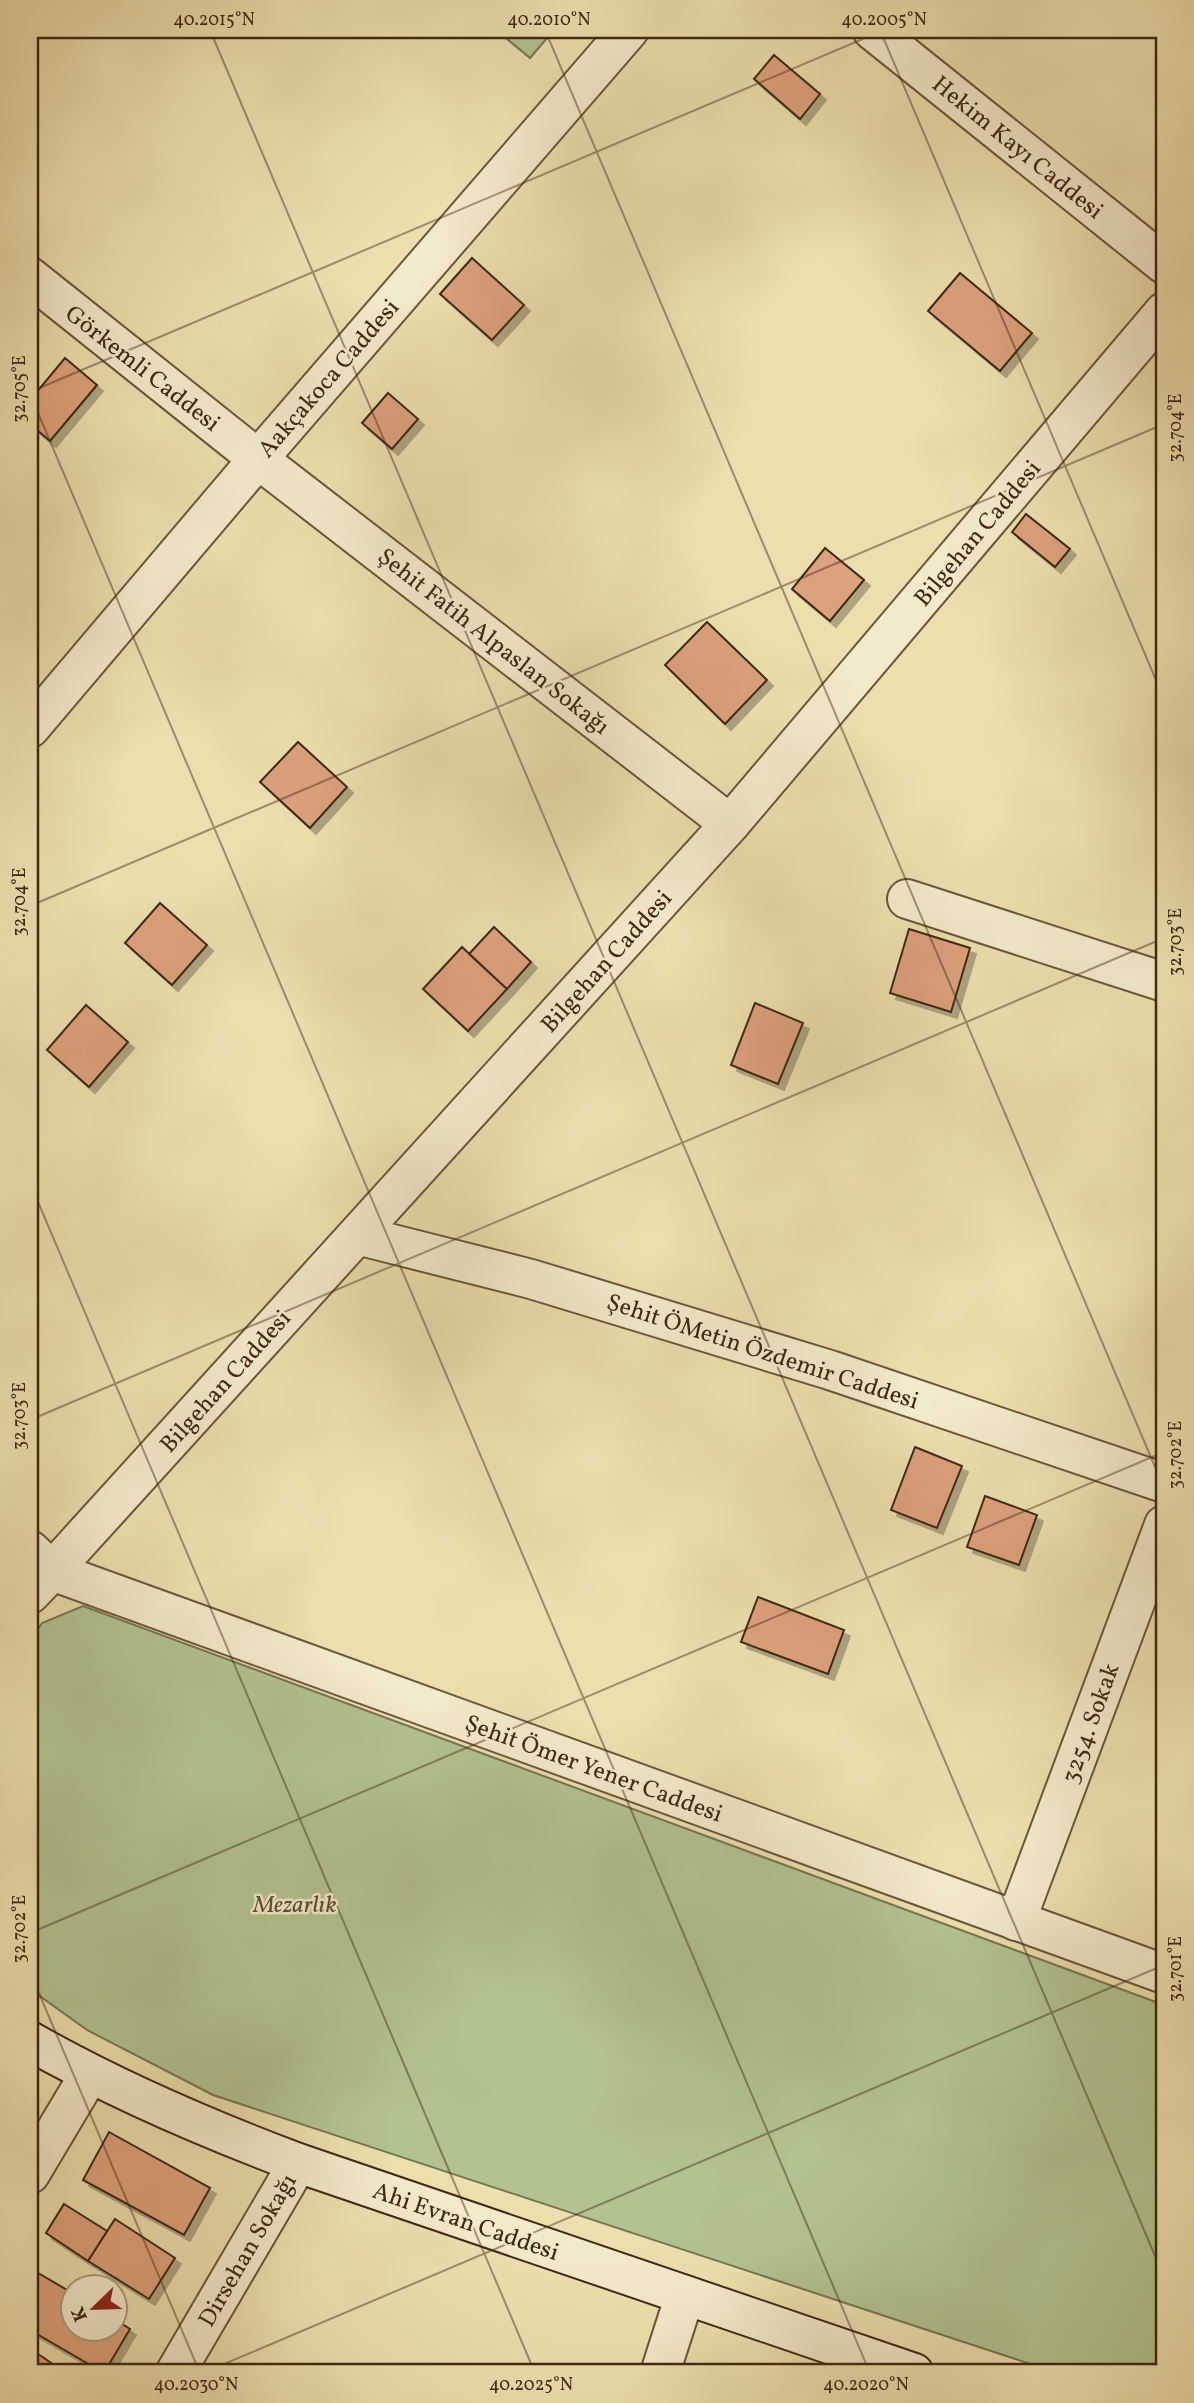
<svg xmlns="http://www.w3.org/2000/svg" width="1194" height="2403" viewBox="0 0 1194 2403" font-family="Vollkorn,serif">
  <defs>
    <filter id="shadow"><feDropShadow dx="6" dy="6" stdDeviation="0" flood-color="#0004"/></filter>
  </defs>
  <rect width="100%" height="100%" fill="#ecdfae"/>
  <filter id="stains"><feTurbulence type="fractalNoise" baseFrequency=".00286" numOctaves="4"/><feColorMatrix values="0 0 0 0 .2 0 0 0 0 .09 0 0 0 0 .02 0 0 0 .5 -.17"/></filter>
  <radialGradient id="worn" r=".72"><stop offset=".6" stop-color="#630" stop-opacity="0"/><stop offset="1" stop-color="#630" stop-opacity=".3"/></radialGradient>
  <path fill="#b2c38f" stroke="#787651" stroke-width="2" d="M 496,30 L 554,30 L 530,58 Z
    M 83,1606 L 1164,2005 L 1164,2373 L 1058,2373 L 213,2095 L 87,2030 L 30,1989 L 30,1641 L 42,1623 Z"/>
  <path fill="#dca17d" stroke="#3f2813" stroke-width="2" filter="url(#shadow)" d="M 774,55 L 820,94 L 800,119 L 754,79 Z
    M 472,258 L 524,305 L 492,340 L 440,294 Z
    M 960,273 L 1032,333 L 1000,371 L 928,311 Z
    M 65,358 L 97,385 L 50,441 L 30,424 L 30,400 Z
    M 388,393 L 418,419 L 392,449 L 362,423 Z
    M 1026,514 L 1070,549 L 1055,567 L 1012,532 Z
    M 825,548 L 864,580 L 830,621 L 792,589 Z
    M 707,622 L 767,680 L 725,724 L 665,665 Z
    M 298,742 L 347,787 L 310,828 L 260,782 Z
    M 160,903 L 207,945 L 172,985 L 125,943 Z
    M 494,927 L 531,962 L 507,989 L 469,954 Z
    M 909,929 L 970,948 L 951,1012 L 890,993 Z
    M 462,947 L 507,989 L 468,1031 L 423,989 Z
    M 755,1003 L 803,1023 L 778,1084 L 731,1065 Z
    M 86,1005 L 128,1042 L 89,1087 L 47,1050 Z
    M 915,1447 L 962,1466 L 937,1528 L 891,1510 Z
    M 985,1496 L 1037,1515 L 1019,1565 L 967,1547 Z
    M 758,1597 L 844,1630 L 828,1674 L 741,1642 Z
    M 109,2132 L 210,2188 L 184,2235 L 83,2180 Z
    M 64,2204 L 107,2231 L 88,2261 L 46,2233 Z
    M 115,2219 L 175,2258 L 149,2299 L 88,2261 Z
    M 33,2270 L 74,2294 L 74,2330 L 116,2330 L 116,2320 L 130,2329 L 104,2373 L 30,2330 L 30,2275 Z
    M 38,2354 L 66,2373 L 30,2373 L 30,2365 Z"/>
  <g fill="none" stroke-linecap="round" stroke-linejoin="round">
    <g stroke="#6a563a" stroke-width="42">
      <path id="minor" d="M 872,30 L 1164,264
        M 30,277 L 258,459 L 730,824
        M 907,899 L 1164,982
        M 30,1594 L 52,1571
        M 1016,1921 L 1164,1525
        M 30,2174 L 89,2075
        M 175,2373 L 298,2163
        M 660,2373 L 685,2295"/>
    </g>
    <g stroke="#6a563a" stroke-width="42">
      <path id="tertiary" d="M 30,728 L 258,459 L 629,30
        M 357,1235 L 531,1279 L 830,1370 L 1164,1483
        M 30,1550 L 52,1571 L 1164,1974
        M 52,1571 L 730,824 L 1164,312"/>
    </g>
    <g stroke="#3f2813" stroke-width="42">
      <path id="secondary" d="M 30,2041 C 116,2090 205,2128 298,2163 L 914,2373"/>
    </g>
    <use href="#minor" stroke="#f3eaca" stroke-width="38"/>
    <use href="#tertiary" stroke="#f3eaca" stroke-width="38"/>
    <use href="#secondary" stroke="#f3eaca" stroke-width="38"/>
  </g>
  <path fill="none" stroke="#3f2813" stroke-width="2" stroke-opacity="0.45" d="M 210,30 L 1164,2277M 545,30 L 1164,1488M 880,30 L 1164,699M 30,392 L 884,30M 30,394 L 870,2373M 30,906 L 1164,424M 30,1183 L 535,2373M 30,1420 L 1164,938M 30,1933 L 1164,1452M 30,1972 L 200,2373M 203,2373 L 1164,1965"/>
  <g text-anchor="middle" stroke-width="5" stroke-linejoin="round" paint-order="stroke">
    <g font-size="24" fill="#3f2813" stroke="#f3eaca">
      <text transform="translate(1018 147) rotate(39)" y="8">Hekim Kayı Caddesi</text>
      <text transform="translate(143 368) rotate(38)" y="8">Görkemli Caddesi</text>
      <text transform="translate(328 378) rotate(-49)" y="8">Aakçakoca Caddesi</text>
      <text transform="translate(977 533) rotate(-50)" y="8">Bilgehan Caddesi</text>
      <text transform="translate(494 641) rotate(38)" y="8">Şehit Fatih Alpaslan Sokağı</text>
      <text transform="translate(606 961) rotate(-48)" y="8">Bilgehan Caddesi</text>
      <text transform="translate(763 1351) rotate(18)" y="8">Şehit ÖMetin Özdemir Caddesi</text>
      <text transform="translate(225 1381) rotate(-48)" y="8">Bilgehan Caddesi</text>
      <text transform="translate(1090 1723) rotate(-70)" y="8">3254. Sokak</text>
      <text transform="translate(594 1768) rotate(20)" y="8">Şehit Ömer Yener Caddesi</text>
      <text transform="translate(466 2221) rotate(19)" y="8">Ahi Evran Caddesi</text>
      <text transform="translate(247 2250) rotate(-60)" y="8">Dirsehan Sokağı</text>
    </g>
    <g font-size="24" font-style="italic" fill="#5c4f32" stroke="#f3eaca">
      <text x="295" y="1912">Mezarlık</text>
    </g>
  </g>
  <rect width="1194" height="2403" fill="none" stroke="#ecdfae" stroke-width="77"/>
  <g transform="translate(94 2308) rotate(247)"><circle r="33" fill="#f3eaca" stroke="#ab9c81" stroke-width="2"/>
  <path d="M0-5L12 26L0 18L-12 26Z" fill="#8f2418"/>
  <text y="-10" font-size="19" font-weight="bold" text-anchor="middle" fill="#3f2813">K</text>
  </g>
  <rect x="38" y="38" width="1118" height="2326" fill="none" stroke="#3f2813" stroke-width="2.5"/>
  <g font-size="18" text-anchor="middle" fill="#3f2813">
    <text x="214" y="25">40.2015°N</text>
    <text x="549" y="25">40.2010°N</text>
    <text x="884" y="25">40.2005°N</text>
    <text transform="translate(19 389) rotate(-90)" y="6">32.705°E</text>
    <text transform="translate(1175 428) rotate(-90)" y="6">32.704°E</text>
    <text transform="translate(19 902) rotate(-90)" y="6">32.704°E</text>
    <text transform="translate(1175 942) rotate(-90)" y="6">32.703°E</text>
    <text transform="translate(19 1416) rotate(-90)" y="6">32.703°E</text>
    <text transform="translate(1175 1455) rotate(-90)" y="6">32.702°E</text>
    <text transform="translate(19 1929) rotate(-90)" y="6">32.702°E</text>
    <text transform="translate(1175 1969) rotate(-90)" y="6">32.701°E</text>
    <text x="196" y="2390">40.2030°N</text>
    <text x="531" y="2390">40.2025°N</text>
    <text x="866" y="2390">40.2020°N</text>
  </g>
  <rect width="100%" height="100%" filter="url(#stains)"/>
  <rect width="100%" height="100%" fill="url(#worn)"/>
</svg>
